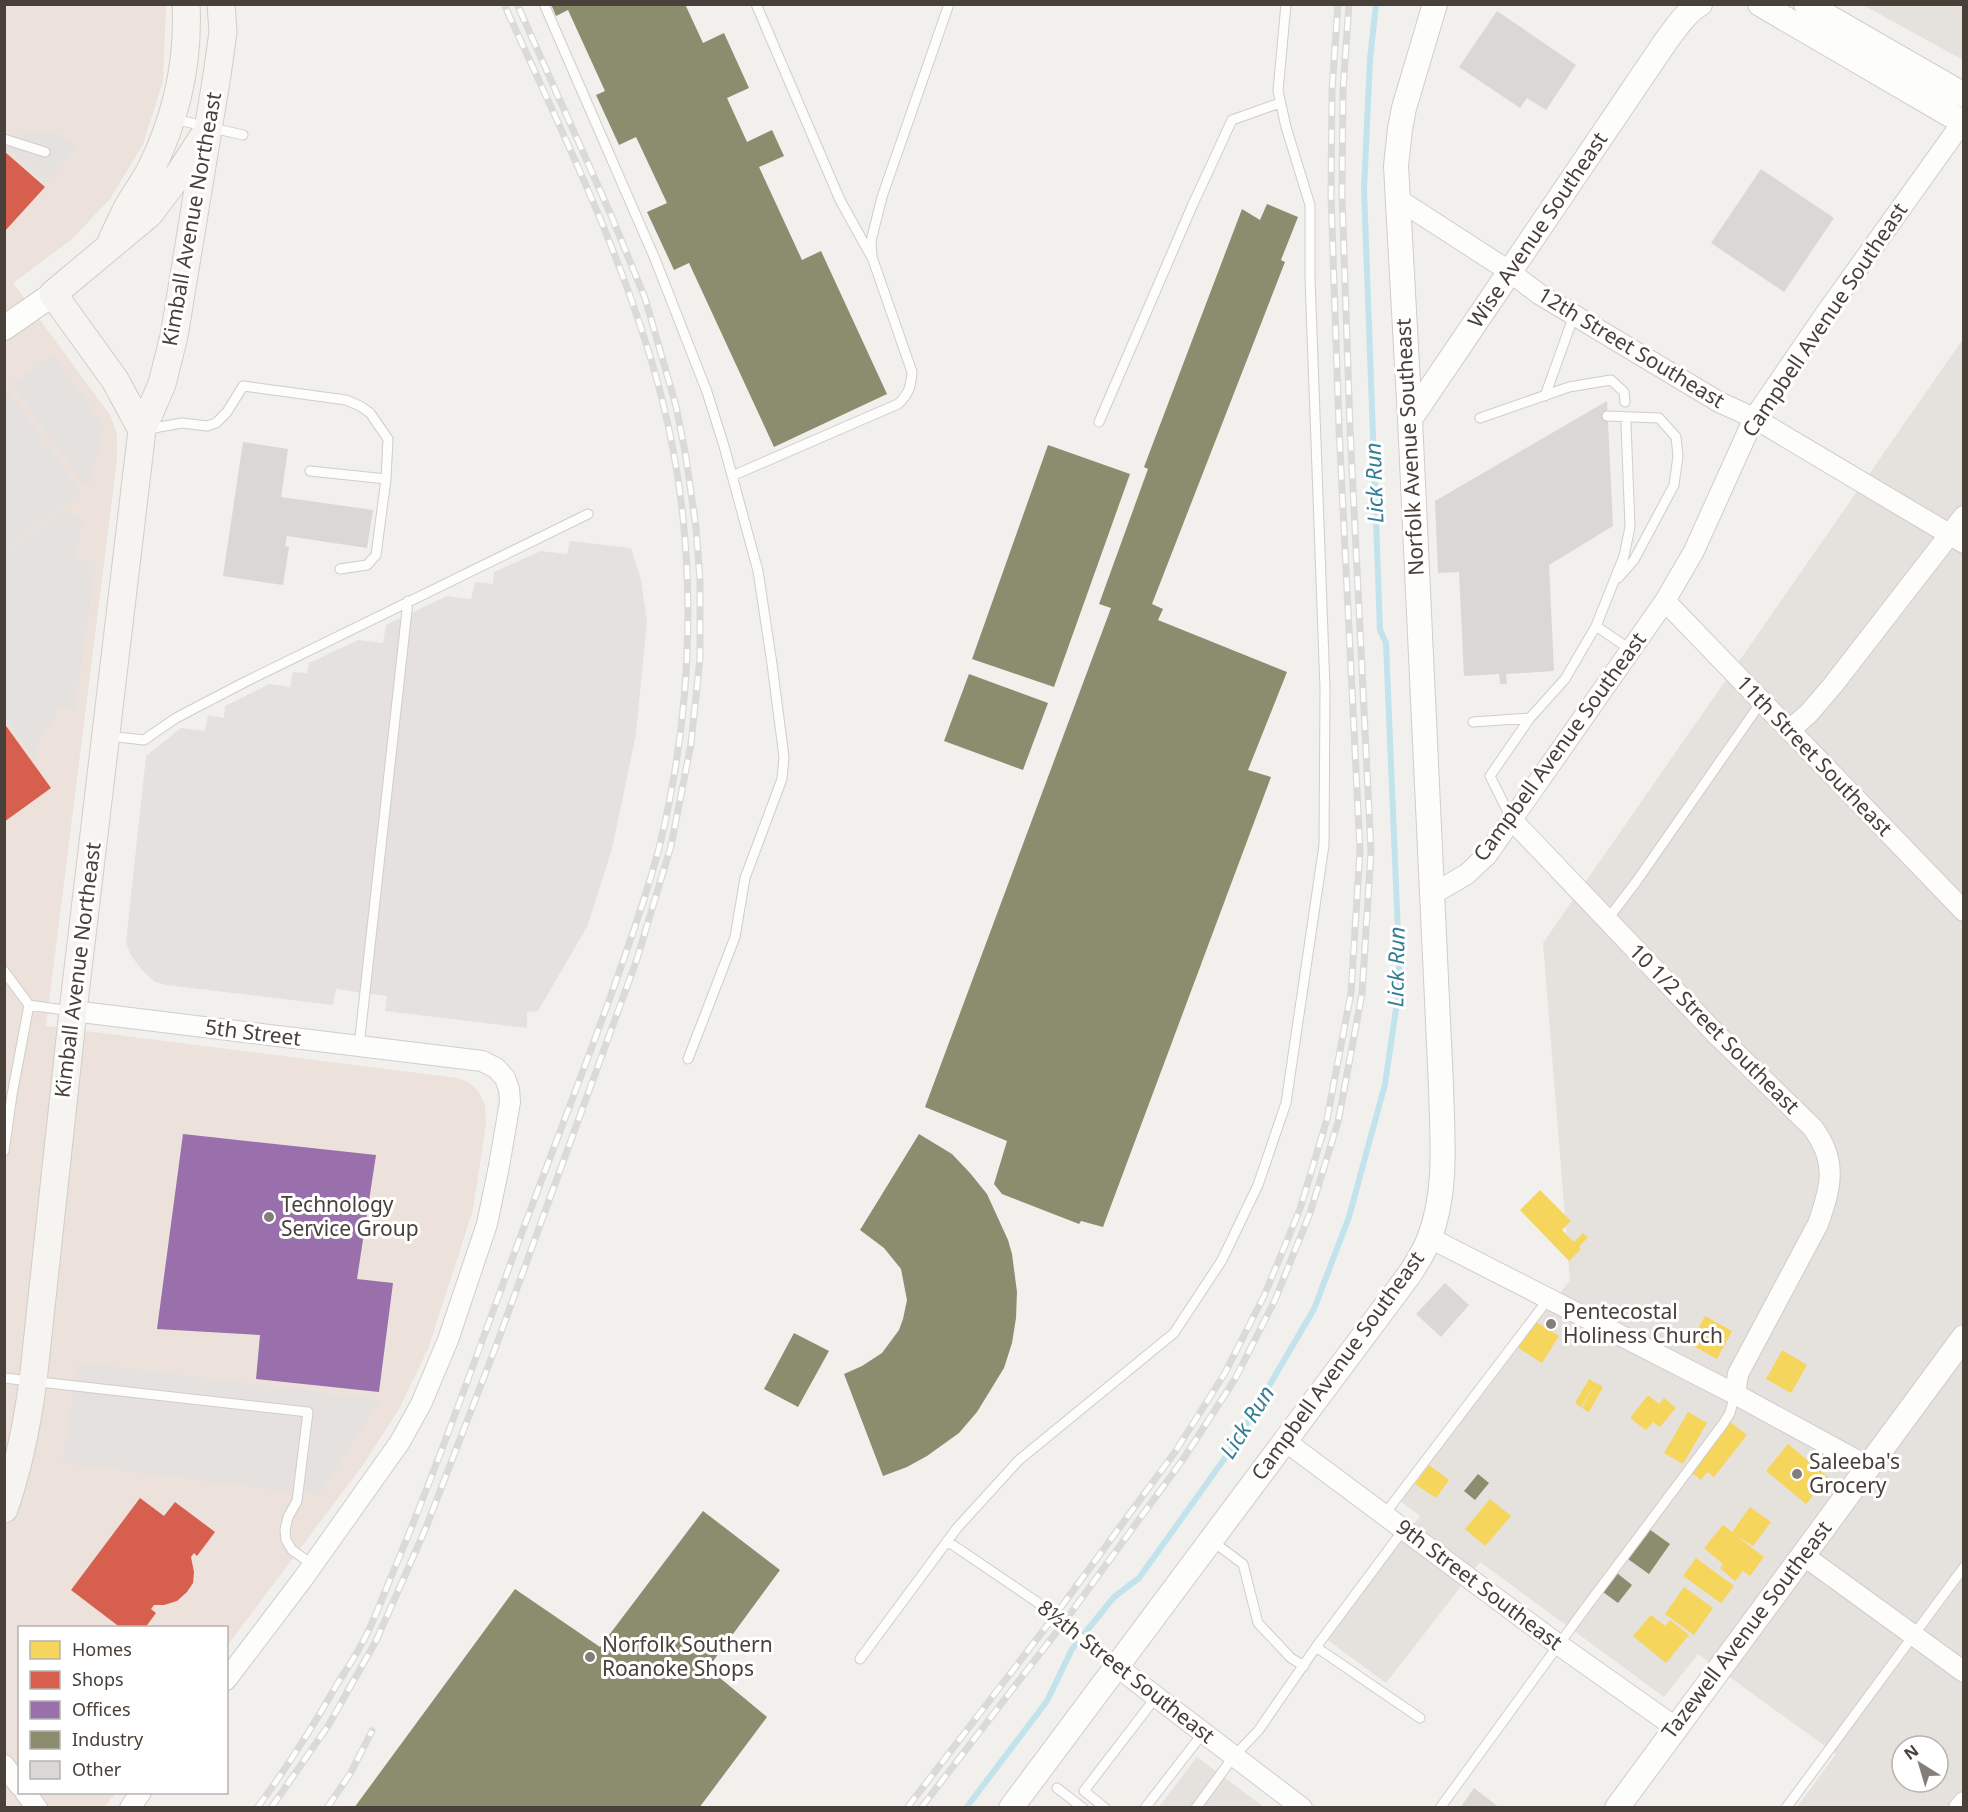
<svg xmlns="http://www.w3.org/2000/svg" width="1968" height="1812" viewBox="0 0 1968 1812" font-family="'Noto Sans',sans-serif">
  <rect width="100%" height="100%" fill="#f2f0ed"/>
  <path fill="#e5e1dc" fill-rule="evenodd" d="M 1863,5 L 1963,5 L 1963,60 Z
    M 1963,339 L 1963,1807 L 1797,1807 L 1836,1754 L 1698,1654 L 1664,1697 L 1480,1562 L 1386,1683 L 1325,1638 L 1420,1516 L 1400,1501 L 1570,1280 L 1543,943 ZM 1902,1746 L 1938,1746 L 1938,1782 L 1902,1782 Z
    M 1197,1757 L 1264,1807 L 1158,1808 Z"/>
  <path fill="#ece2db" d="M 5,5 L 166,5 L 166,9 L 163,81 L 143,144 L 110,199 L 71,240 L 13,283 L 110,415 L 117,434 L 117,460 L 46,1026 L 458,1078 L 470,1083 L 478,1091 L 485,1105 L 486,1124 L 473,1210 L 428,1349 L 399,1409 L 363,1465 L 227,1646 L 226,1628 L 20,1628 L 20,1792 L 116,1793 L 104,1807 L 5,1808 Z"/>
  <path fill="#e4e1de" d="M 50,132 L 66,137 L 77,147 L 47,183 L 5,147 L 5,137 Z
    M 53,354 L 104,427 L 90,482 L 85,486 L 12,384 Z
    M 5,386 L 82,493 L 5,549 L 4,549 Z
    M 64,509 L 82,520 L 77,559 L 96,562 L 75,709 L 58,706 L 57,713 L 40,739 L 34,758 L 5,717 L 5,552 Z
    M 570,541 L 631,548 L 641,579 L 647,622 L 636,734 L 612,849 L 587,927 L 538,1011 L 527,1012 L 527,1028 L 385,1011 L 387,996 L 336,989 L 333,1005 L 166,985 L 155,982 L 141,969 L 130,954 L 126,942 L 146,756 L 181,728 L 205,731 L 208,715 L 224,718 L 225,706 L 269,684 L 290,687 L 293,672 L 307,673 L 309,663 L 358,640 L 383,643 L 386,625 L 447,596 L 471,599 L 475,582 L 493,584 L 494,572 L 541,551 L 567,554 Z
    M 79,1362 L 380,1400 L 319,1495 L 62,1463 Z"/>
  <path fill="#f6d55c" d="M 1540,1190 L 1571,1221 L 1562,1230 L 1574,1242 L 1583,1233 L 1588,1238 L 1579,1246 L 1581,1249 L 1569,1261 L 1520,1210 Z
    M 1705,1316 L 1732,1331 L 1717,1359 L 1690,1344 Z
    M 1534,1321 L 1559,1336 L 1542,1363 L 1517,1347 Z
    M 1782,1350 L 1807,1365 L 1791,1393 L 1766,1379 Z
    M 1589,1379 L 1603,1387 L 1589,1412 L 1582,1408 L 1593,1388 L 1581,1407 L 1575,1403 Z
    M 1648,1395 L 1659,1404 L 1664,1398 L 1676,1408 L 1660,1427 L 1653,1422 L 1646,1430 L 1630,1418 Z
    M 1688,1412 L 1707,1423 L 1683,1464 L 1664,1453 Z
    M 1730,1422 L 1747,1435 L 1714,1477 L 1707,1472 L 1701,1480 L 1691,1472 Z
    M 1788,1444 L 1828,1477 L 1806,1504 L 1766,1471 Z
    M 1429,1465 L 1449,1480 L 1436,1498 L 1415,1484 Z
    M 1490,1499 L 1511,1516 L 1485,1546 L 1465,1529 Z
    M 1750,1507 L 1771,1522 L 1753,1546 L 1735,1535 L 1764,1557 L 1750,1576 L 1743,1571 L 1735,1581 L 1720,1568 L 1723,1564 L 1704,1548 L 1723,1525 L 1732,1532 Z
    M 1696,1558 L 1734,1586 L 1721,1603 L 1683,1576 Z
    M 1684,1587 L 1713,1608 L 1694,1635 L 1665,1614 Z
    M 1651,1615 L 1665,1626 L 1670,1620 L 1689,1635 L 1666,1663 L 1633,1636 Z"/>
  <path fill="#d6604d" d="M 4,151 L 45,187 L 4,232 Z
    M 4,723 L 51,788 L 4,822 Z
    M 140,1498 L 164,1516 L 175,1502 L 215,1532 L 197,1556 L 194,1553 L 191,1557 L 194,1572 L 193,1583 L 187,1592 L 177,1601 L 164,1605 L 154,1605 L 151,1609 L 156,1613 L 145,1628 L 121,1628 L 71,1590 Z"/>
  <path fill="#9970ab" d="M 183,1134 L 376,1155 L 357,1279 L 393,1283 L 379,1392 L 256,1379 L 260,1335 L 157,1329 Z"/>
  <path fill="#8c8c6e" d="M 551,4 L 685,4 L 703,43 L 724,33 L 749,88 L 727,98 L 747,142 L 772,130 L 784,156 L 759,167 L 802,260 L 821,251 L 887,394 L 774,447 L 689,263 L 674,270 L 647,212 L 667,203 L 636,137 L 619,145 L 596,95 L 605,91 L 568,10 L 556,16 Z
    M 1267,204 L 1298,217 L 1281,260 L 1285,262 L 1152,604 L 1163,609 L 1158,620 L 1287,672 L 1248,770 L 1271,777 L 1103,1227 L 1081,1221 L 1079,1224 L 1002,1194 L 994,1184 L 1007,1141 L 925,1107 L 1111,608 L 1099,604 L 1148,469 L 1144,467 L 1242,209 L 1260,220 Z
    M 1048,445 L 1130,474 L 1054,687 L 972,659 Z
    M 969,674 L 1048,703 L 1023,770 L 944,741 Z
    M 919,1134 L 952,1154 L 970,1173 L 987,1194 L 1008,1240 L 1012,1254 L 1017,1292 L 1016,1318 L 1012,1343 L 1004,1368 L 977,1412 L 959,1433 L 927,1456 L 907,1467 L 883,1476 L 844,1374 L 862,1366 L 882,1353 L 899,1330 L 903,1319 L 907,1300 L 901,1269 L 884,1248 L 860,1230 Z
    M 794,1333 L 829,1351 L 798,1407 L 764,1389 Z
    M 1478,1474 L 1489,1483 L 1475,1500 L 1464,1491 Z
    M 703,1511 L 780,1570 L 708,1668 L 767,1717 L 699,1808 L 354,1808 L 515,1589 L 600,1647 Z
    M 1649,1529 L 1670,1544 L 1649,1574 L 1628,1559 Z
    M 1617,1573 L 1632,1585 L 1618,1603 L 1603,1592 Z"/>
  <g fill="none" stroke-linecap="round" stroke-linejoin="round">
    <path stroke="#c2e3ec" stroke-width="6" d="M 966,1808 L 1047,1701 L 1072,1649 L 1114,1597 L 1139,1578 L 1235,1444 L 1314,1309 L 1349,1217 L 1385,1084 L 1400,982 L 1386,643 L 1380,630 L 1364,189 L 1370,59 L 1376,4"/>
  </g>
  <path fill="#dad7d4" d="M 1497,11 L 1576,65 L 1546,110 L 1527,98 L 1520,108 L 1459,67 Z
    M 1761,169 L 1834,218 L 1784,292 L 1711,243 Z
    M 1607,401 L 1613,526 L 1549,565 L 1554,671 L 1506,674 L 1507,684 L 1500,684 L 1499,674 L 1464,676 L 1459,572 L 1438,573 L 1435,501 Z
    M 243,442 L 288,449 L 281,497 L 373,510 L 367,548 L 287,536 L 285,546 L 289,547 L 283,585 L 223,576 Z
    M 1445,1283 L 1469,1305 L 1441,1337 L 1416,1314 Z
    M 1474,1788 L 1500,1808 L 1460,1808 Z"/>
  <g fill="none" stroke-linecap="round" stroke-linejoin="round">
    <g stroke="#d0cdcb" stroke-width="11">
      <path id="service" d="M 544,4 L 655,259 L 707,392 L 724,446 L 758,571 L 772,664 L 784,757 L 782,779 L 745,878 L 735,937 L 688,1059
        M 756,4 L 840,200 L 871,256
        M 174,119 L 243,135
        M 4,139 L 45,152
        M 1545,396 L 1574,315
        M 1607,416 L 1659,418 L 1676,437 L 1678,456 L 1674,485 L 1634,560 L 1618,578
        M 1480,418 L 1569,387 L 1611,380 L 1624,392 L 1625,402
        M 1099,422 L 1193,204 L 1232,120 L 1280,103
        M 148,429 L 182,423 L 207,426 L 216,423 L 227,412 L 243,386 L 346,400 L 360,406 L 370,413 L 388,439 L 386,479 L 376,555 L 367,565 L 340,569
        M 310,471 L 386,479
        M 732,476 L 898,404 C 909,394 911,386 912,372 L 872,257 L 871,241 L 882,197 L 949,4
        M 1596,626 L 1631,650
        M 1473,722 L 1530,718
        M 108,736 L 144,740 L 176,718 L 245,682 L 588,514
        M 1512,820 L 1490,776 L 1530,718 L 1565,679 L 1596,626 L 1624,556 L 1630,527 L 1626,424
        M 1607,920 L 1636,882 L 1762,701
        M 4,971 L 29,1005 L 71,1011
        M 359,1046 L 408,601
        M 4,1151 L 12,1095 L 29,1005
        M 4,1378 L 308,1412 L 297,1501 L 288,1517 L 285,1530 L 286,1540 L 292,1550 L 313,1565
        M 1384,1515 L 1549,1298
        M 947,1541 L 1065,1621 L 1070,1630 L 1116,1666
        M 1212,1541 L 1243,1564 L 1258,1623 L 1291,1658 L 1304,1666
        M 1316,1647 L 1420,1718
        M 860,1659 L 957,1528 L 1019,1460 L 1174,1333 L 1222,1260 L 1258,1185 L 1286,1103 L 1324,845 L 1325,688 L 1310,278 L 1310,205 L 1286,127 L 1278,91 L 1286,4
        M 1057,1788 L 1083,1808
        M 1105,1808 L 1084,1791 L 1156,1697
        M 1145,1808 L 1203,1733
        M 1196,1808 L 1234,1756 L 1258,1731 L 1316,1647 L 1404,1529
        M 1440,1808 L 1584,1610 L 1723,1424 L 1730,1413 L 1735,1394
        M 1786,1808 L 1964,1567"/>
    </g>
    <g stroke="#d0cdcb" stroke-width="22">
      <path id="minor" d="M 1396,198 L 1509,271 L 1539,294 L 1719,402 L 1754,418 L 1964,543
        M 1665,601 L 1964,911
        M 1790,730 L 1809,713 L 1833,685 L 1964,516
        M 1512,820 L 1716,1034 L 1813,1128 C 1838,1162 1831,1187 1818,1224 L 1738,1374 L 1735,1394
        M 1431,895 L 1467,874 L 1487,855 L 1665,601 L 1694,551 L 1754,418 L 1826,313 L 1964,120
        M 73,1011 L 482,1061 L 496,1068 L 505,1078 L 509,1089 L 510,1102 L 499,1166 L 487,1224 L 448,1340 L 421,1404 L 400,1442 L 302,1580 L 226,1680
        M 1430,1238 L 1735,1394 L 1869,1467
        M 1285,1441 L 1559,1645 L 1675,1727
        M 1803,1555 L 1964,1672
        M 1116,1666 L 1302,1808
        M 4,1765 L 20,1786
        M 25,1792 L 37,1808
        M 130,1808 L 141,1792
        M 1959,1808 L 1964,1802"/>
    </g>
    <g stroke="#d0cdcb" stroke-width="26">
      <path id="tertiary" d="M 1760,4 L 1964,123
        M 1806,4 L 1964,95
        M 4,328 L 53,294
        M 1410,419 L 1666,41 C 1676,28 1686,12 1700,4
        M 1011,1808 L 1409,1275 C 1417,1263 1424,1252 1429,1239 C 1448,1191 1442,1136 1441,1086 L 1410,419 L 1396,166 L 1400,129 L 1404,108 L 1435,4
        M 1617,1808 L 1964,1337"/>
    </g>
    <g stroke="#d2cdc6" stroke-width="29">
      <path id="secondary" d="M 112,240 C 118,228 123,215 130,203 C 137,192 144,182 150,171 C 176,119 189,63 186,4
        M 142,430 L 115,380 L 53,294 L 149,214 L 177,177 L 203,137
        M 4,1509 C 19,1467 27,1425 33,1381 L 73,1011 L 142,430 L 162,384 L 174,336 L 217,75 L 223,32 L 221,4"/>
    </g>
    <use href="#service" stroke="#fdfdfc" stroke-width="9"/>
    <use href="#minor" stroke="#fdfdfc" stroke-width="20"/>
    <use href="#tertiary" stroke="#fdfdfc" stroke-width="24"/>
    <use href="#secondary" stroke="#f6f4f1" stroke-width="27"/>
    <g stroke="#dadad9" stroke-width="7">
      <path id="rail" d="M 257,1808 C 286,1769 312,1728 336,1686 C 346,1670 357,1654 366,1636 C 377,1613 386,1589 396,1565 C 436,1470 470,1373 506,1276 C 540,1182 577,1089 611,995 C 628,947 646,898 659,848 C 695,702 699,546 662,399 C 627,262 562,133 504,4
        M 271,1808 L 328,1726 L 376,1641 L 425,1530 L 496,1346 L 637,959 L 671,846 L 691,744 L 700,658 L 700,581 L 696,528 L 686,457 L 676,406 L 645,298 L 611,215 L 517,4
        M 327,1808 L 350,1774 L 372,1731
        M 907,1808 L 1056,1614 L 1175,1452 L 1225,1373 L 1264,1296 L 1300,1209 L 1327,1119 L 1351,993 L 1360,851 L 1339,428 L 1331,195 L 1332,90 L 1338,4
        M 921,1808 L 1065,1621 L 1184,1458 L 1235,1379 L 1275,1300 L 1310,1213 L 1338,1122 L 1362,994 L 1371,851 L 1350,428 L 1342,195 L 1343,90 L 1349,4"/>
    </g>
    <use href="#rail" stroke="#fff" stroke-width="4.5" stroke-dasharray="14" stroke-linecap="butt"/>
  </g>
  <g fill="#847e78" stroke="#fff" stroke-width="2">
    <circle cx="269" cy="1217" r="6"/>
    <circle cx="1551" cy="1324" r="6"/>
    <circle cx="1797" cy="1474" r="6"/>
    <circle cx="590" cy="1657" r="6"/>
  </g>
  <g text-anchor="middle" stroke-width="6" stroke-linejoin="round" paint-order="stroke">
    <g font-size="21" fill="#484039" stroke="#fff">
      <text transform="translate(192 219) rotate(-80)" y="7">Kimball Avenue Northeast</text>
      <text transform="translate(1538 230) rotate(-56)" y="7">Wise Avenue Southeast</text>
      <text transform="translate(1825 320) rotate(-56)" y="7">Campbell Avenue Southeast</text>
      <text transform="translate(1631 348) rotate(31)" y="7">12th Street Southeast</text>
      <text transform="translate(1410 447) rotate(-93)" y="7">Norfolk Avenue Southeast</text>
      <text transform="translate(1560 747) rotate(-54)" y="7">Campbell Avenue Southeast</text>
      <text transform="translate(1814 756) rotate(46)" y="7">11th Street Southeast</text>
      <text transform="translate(78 970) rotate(-83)" y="7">Kimball Avenue Northeast</text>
      <text transform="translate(1714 1029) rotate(45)" y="7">10 1/2 Street Southeast</text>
      <text transform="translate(253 1033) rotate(7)" y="7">5th Street</text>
      <text transform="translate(1338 1366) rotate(-54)" y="7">Campbell Avenue Southeast</text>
      <text transform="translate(1479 1585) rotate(37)" y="7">9th Street Southeast</text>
      <text transform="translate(1747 1630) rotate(-53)" y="7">Tazewell Avenue Southeast</text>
      <text transform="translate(1126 1672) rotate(38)" y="7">8½th Street Southeast</text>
    </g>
    <g font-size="21" fill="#484039" stroke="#fff" text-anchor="start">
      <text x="281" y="1212">Technology<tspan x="281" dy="24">Service Group</tspan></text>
      <text x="1563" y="1319">Pentecostal<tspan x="1563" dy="24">Holiness Church</tspan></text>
      <text x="1809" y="1469">Saleeba's<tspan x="1809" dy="24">Grocery</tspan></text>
      <text x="602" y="1652">Norfolk Southern<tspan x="602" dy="24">Roanoke Shops</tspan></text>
    </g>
    <g font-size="22" font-style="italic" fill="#337e96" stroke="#fff">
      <text transform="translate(1374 483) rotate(-92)" y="8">Lick Run</text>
      <text transform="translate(1396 967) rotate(-89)" y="8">Lick Run</text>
      <text transform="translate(1247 1422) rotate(-58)" y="8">Lick Run</text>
    </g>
  </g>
  <rect width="1968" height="1812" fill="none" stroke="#484039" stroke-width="12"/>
  <rect x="18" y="1626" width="210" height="168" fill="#ffffff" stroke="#b6b3b0" stroke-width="1.5"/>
  <rect x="30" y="1641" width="30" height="18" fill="#f6d55c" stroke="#b6b3b0" stroke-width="1.5"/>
  <text x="72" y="1656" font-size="18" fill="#484039">Homes</text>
  <rect x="30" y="1671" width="30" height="18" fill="#d6604d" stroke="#b6b3b0" stroke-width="1.5"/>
  <text x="72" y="1686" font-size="18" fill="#484039">Shops</text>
  <rect x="30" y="1701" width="30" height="18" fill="#9970ab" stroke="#b6b3b0" stroke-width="1.5"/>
  <text x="72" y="1716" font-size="18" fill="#484039">Offices</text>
  <rect x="30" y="1731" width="30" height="18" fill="#8c8c6e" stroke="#b6b3b0" stroke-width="1.5"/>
  <text x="72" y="1746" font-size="18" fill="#484039">Industry</text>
  <rect x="30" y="1761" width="30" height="18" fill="#dad7d4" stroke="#b6b3b0" stroke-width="1.5"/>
  <text x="72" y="1776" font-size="18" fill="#484039">Other</text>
  <g transform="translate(1920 1764) rotate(323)"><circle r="28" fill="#ffffff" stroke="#b6b3b0" stroke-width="1.5"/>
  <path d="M0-4.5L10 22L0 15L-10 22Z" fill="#847e78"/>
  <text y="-9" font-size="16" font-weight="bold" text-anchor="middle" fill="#484039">N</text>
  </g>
</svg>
